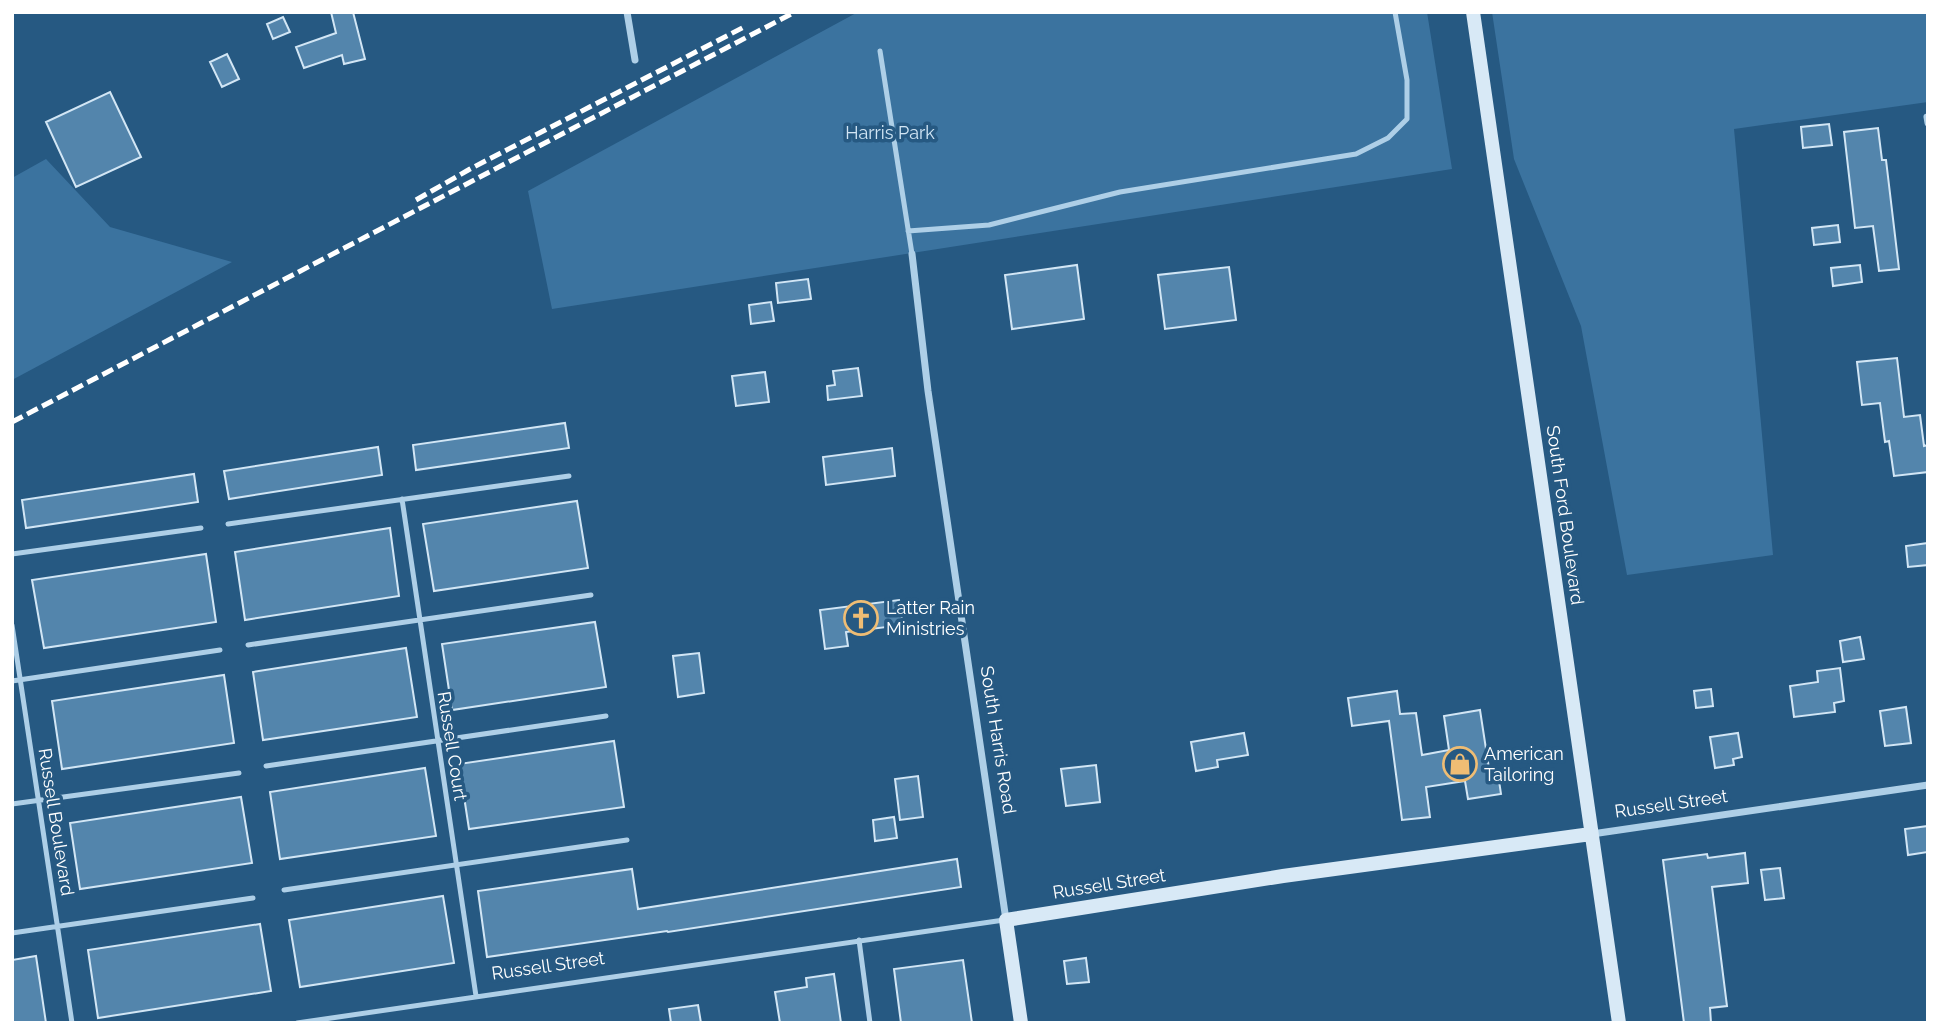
<svg xmlns="http://www.w3.org/2000/svg" width="1940" height="1035" viewBox="0 0 1940 1035" font-family="Raleway,sans-serif">
  <rect width="100%" height="100%" fill="#265982"/>
  <path fill="#3b739f" d="M 858,12 L 1427,12 L 1452,169 L 552,309 L 528,191 Z
    M 1492,12 L 1928,12 L 1928,102 L 1734,129 L 1773,555 L 1627,575 L 1581,326 L 1514,159 Z
    M 46,159 L 110,227 L 232,262 L 12,380 L 12,178 Z"/>
  <path fill="#5385ac" stroke="#d2e6f5" stroke-width="2" d="M 331,12 L 353,12 L 365,59 L 344,64 L 342,55 L 304,68 L 296,47 L 336,33 Z
    M 283,17 L 290,32 L 273,39 L 267,24 Z
    M 227,54 L 239,79 L 222,87 L 210,62 Z
    M 110,92 L 141,157 L 76,187 L 46,122 Z
    M 1829,124 L 1832,145 L 1803,148 L 1801,127 Z
    M 1878,128 L 1882,160 L 1886,160 L 1899,269 L 1879,271 L 1873,226 L 1855,228 L 1844,132 Z
    M 1838,225 L 1840,242 L 1814,245 L 1812,228 Z
    M 1077,265 L 1084,319 L 1012,329 L 1005,275 Z
    M 1860,265 L 1862,282 L 1833,286 L 1831,268 Z
    M 1229,267 L 1236,320 L 1165,329 L 1158,275 Z
    M 808,279 L 811,299 L 778,303 L 776,283 Z
    M 771,302 L 774,321 L 751,324 L 749,305 Z
    M 1897,358 L 1904,417 L 1920,415 L 1924,446 L 1928,445 L 1928,472 L 1894,476 L 1889,441 L 1885,442 L 1880,403 L 1862,405 L 1857,362 Z
    M 858,368 L 862,396 L 828,400 L 827,386 L 835,385 L 833,371 Z
    M 765,372 L 769,402 L 736,406 L 732,376 Z
    M 565,423 L 569,448 L 416,470 L 413,445 Z
    M 378,447 L 382,475 L 229,499 L 224,471 Z
    M 892,448 L 895,476 L 826,485 L 823,457 Z
    M 194,474 L 198,502 L 26,528 L 22,500 Z
    M 577,501 L 588,568 L 434,591 L 423,524 Z
    M 390,528 L 399,596 L 245,620 L 235,552 Z
    M 1928,543 L 1928,565 L 1908,567 L 1906,546 Z
    M 206,554 L 216,622 L 44,648 L 32,580 Z
    M 899,600 L 903,625 L 846,632 L 848,646 L 825,649 L 820,610 Z
    M 595,622 L 606,687 L 452,710 L 442,644 Z
    M 1860,637 L 1864,659 L 1843,662 L 1840,641 Z
    M 406,648 L 417,717 L 263,740 L 253,672 Z
    M 699,653 L 704,693 L 678,697 L 673,656 Z
    M 1840,668 L 1844,701 L 1834,703 L 1835,712 L 1794,717 L 1790,686 L 1818,682 L 1817,671 Z
    M 224,675 L 234,743 L 62,769 L 52,701 Z
    M 1711,689 L 1713,706 L 1696,708 L 1694,691 Z
    M 1397,691 L 1400,714 L 1416,713 L 1422,755 L 1449,750 L 1444,716 L 1480,710 L 1490,775 L 1498,774 L 1501,794 L 1468,799 L 1465,781 L 1426,787 L 1430,817 L 1402,820 L 1389,721 L 1352,726 L 1348,698 Z
    M 1906,707 L 1911,743 L 1885,746 L 1880,711 Z
    M 1244,733 L 1248,755 L 1217,760 L 1218,767 L 1196,771 L 1191,742 Z
    M 1738,733 L 1742,757 L 1733,759 L 1734,765 L 1715,768 L 1710,737 Z
    M 614,741 L 624,807 L 469,829 L 459,764 Z
    M 1096,765 L 1100,802 L 1066,806 L 1061,769 Z
    M 425,768 L 436,836 L 280,859 L 270,792 Z
    M 918,776 L 923,817 L 900,820 L 895,779 Z
    M 241,797 L 252,863 L 80,889 L 70,823 Z
    M 894,817 L 897,838 L 875,841 L 873,820 Z
    M 1928,826 L 1928,852 L 1908,855 L 1905,829 Z
    M 1745,853 L 1748,883 L 1712,887 L 1727,1006 L 1710,1008 L 1711,1023 L 1684,1023 L 1663,860 L 1707,854 L 1708,858 Z
    M 957,859 L 961,887 L 668,932 L 667,931 L 487,957 L 478,891 L 632,869 L 638,909 Z
    M 1780,868 L 1784,898 L 1765,900 L 1761,870 Z
    M 443,896 L 454,963 L 300,987 L 289,920 Z
    M 260,924 L 271,991 L 98,1018 L 88,950 Z
    M 36,956 L 46,1023 L 12,1023 L 12,960 Z
    M 1086,958 L 1089,982 L 1067,984 L 1064,961 Z
    M 963,960 L 972,1023 L 901,1023 L 894,969 Z
    M 834,974 L 841,1023 L 780,1023 L 775,992 L 807,987 L 806,978 Z
    M 698,1005 L 701,1023 L 671,1023 L 669,1009 Z"/>
  <g fill="none" stroke-linecap="round" stroke-linejoin="round">
    <path stroke="#aecfe7" stroke-width="5" d="M 880,51 L 912,254
      M 908,231 L 989,225 L 1120,192 L 1356,154 L 1388,138 L 1407,119 L 1407,80 L 1395,12
      M 402,499 L 476,996
      M 228,524 L 569,476
      M 12,554 L 201,528
      M 12,625 L 72,1023
      M 248,645 L 591,595
      M 12,681 L 220,650
      M 266,766 L 606,716
      M 12,804 L 239,773
      M 284,890 L 627,840
      M 12,933 L 253,898
      M 859,940 L 870,1023
      M 297,1023 L 1004,920"/>
    <path stroke="#aecfe7" stroke-width="7" d="M 627,12 L 635,60
      M 1927,117 L 1928,123
      M 912,254 L 928,391 L 1006,920
      M 1592,834 L 1928,785"/>
    <path stroke="#d8e9f6" stroke-width="14" d="M 1473,12 L 1619,1023
      M 1021,1023 L 1006,920 L 1283,876 L 1591,834"/>
    <path stroke="#fff" stroke-width="5" stroke-dasharray="12 5" stroke-linecap="butt" d="M 416,200 L 470,169 L 744,27
      M 12,422 L 795,12"/>
  </g>
  <defs>
    <g id="church-ring" transform="scale(1.75)"><circle r="9.5" fill="#265982" stroke="#efbd74" stroke-width="1.5"/><path d="M-1.2-6h2.4v3.5h3.3v2.4h-3.3V6h-2.4V-.1h-3.3v-2.4h3.3Z" fill="#efbd74"/></g>
    <g id="shop-ring" transform="scale(1.75)"><circle r="9.5" fill="#265982" stroke="#efbd74" stroke-width="1.5"/><path d="M-5-2.5h2.3a2.7 3.5 0 0 1 5.4 0H5L5.5 6h-11ZM-1.5-2.5h3a1.5 2.3 0 0 0-3 0Z" fill="#efbd74"/></g>
  </defs>
  <g fill-rule="evenodd">
    <use href="#church-ring" x="861" y="618"/>
    <use href="#shop-ring" x="1460" y="764"/>
  </g>
  <g text-anchor="middle" stroke-width="7" stroke-linejoin="round" paint-order="stroke">
    <g font-size="18" fill="#d2e6f5" stroke="#265982">
      <text x="890" y="139">Harris Park</text>
    </g>
    <g font-size="18" fill="#fff" stroke="#265982">
      <text transform="translate(1565 515) rotate(82)" y="6">South Ford Boulevard</text>
      <text transform="translate(998 740) rotate(81)" y="6">South Harris Road</text>
      <text transform="translate(452 746) rotate(81)" y="6">Russell Court</text>
      <text transform="translate(1671 804) rotate(-8)" y="6">Russell Street</text>
      <text transform="translate(56 822) rotate(81)" y="6">Russell Boulevard</text>
      <text transform="translate(1109 884) rotate(-9)" y="6">Russell Street</text>
      <text transform="translate(548 966) rotate(-8)" y="6">Russell Street</text>
    </g>
    <g font-size="18" fill="#fff" stroke="#265982" text-anchor="start">
      <text x="886" y="614">Latter Rain<tspan x="886" dy="21">Ministries</tspan></text>
      <text x="1484" y="760">American<tspan x="1484" dy="21">Tailoring</tspan></text>
    </g>
  </g>
  <rect width="1940" height="1035" fill="none" stroke="#ffffff" stroke-width="28"/>
</svg>
